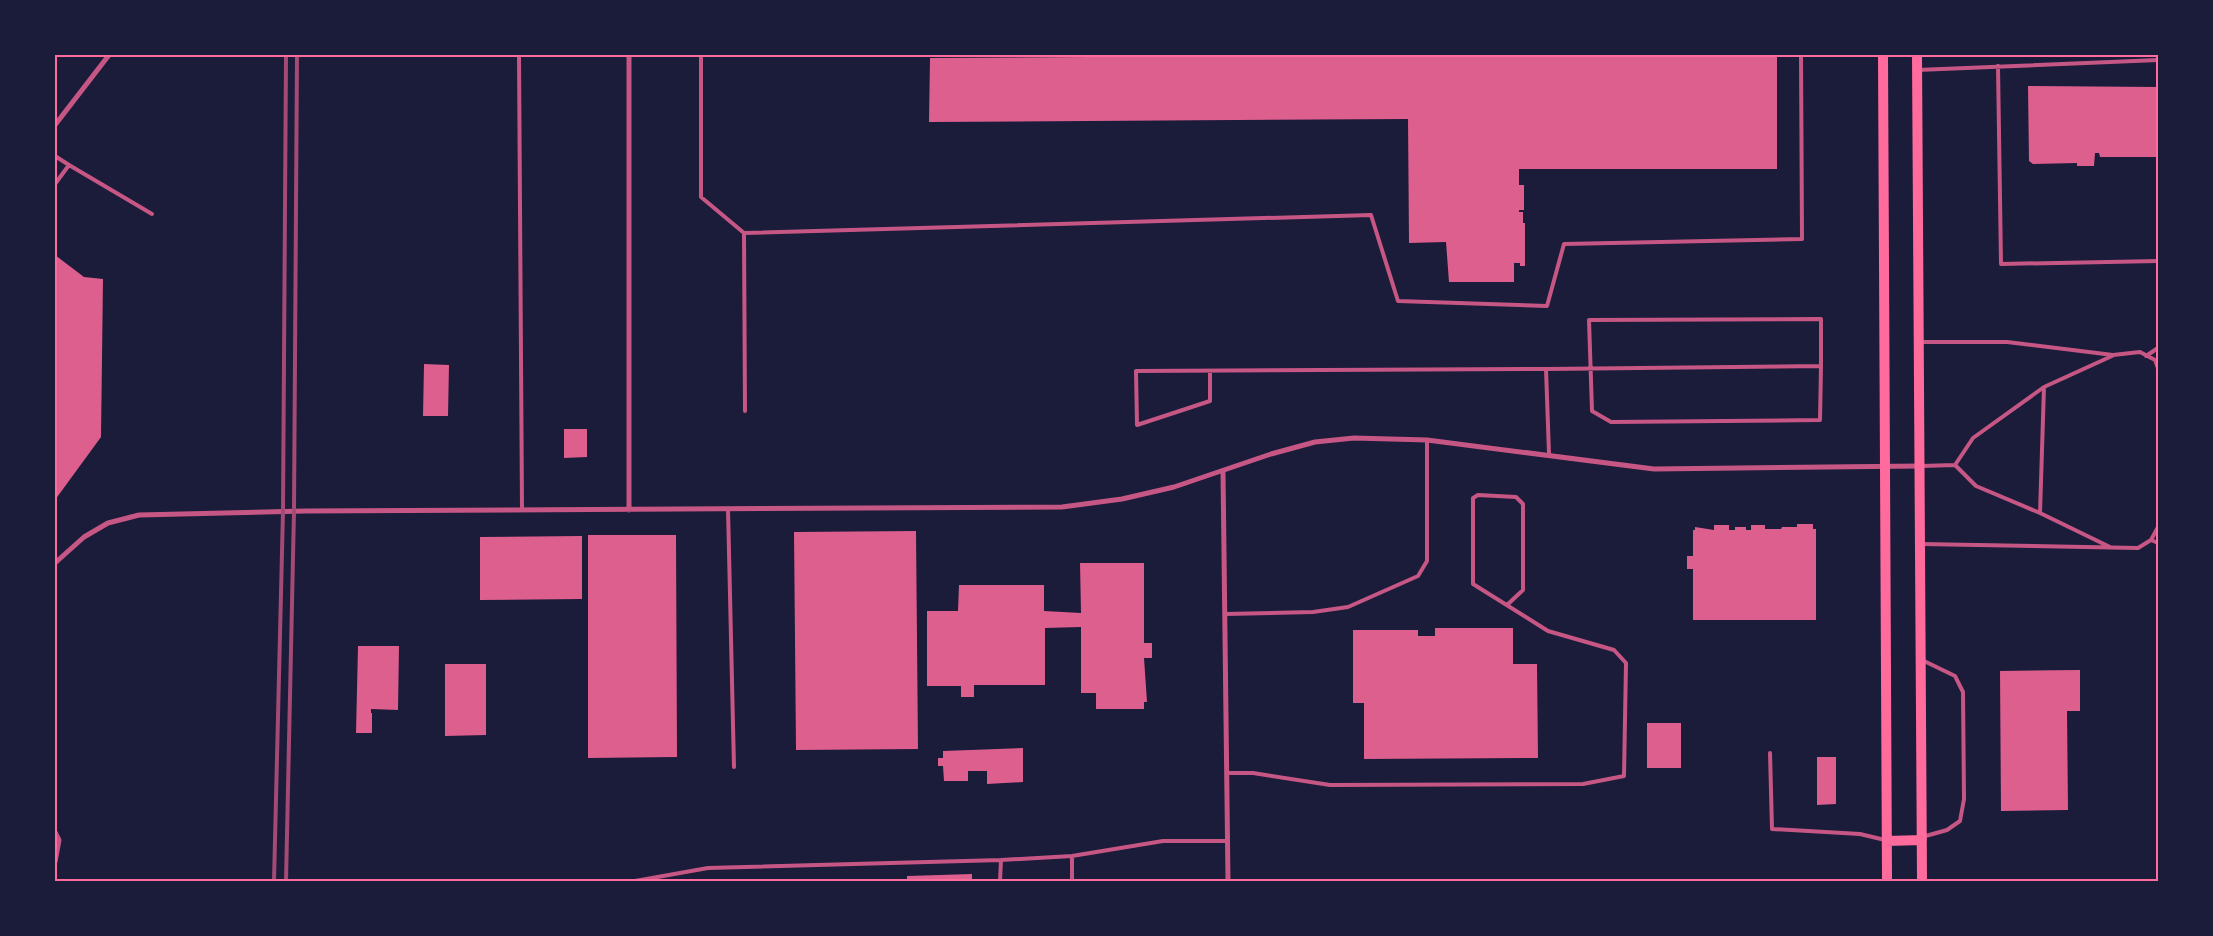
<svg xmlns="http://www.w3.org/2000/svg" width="2213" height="936" viewBox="0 0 2213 936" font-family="'Varela Round',sans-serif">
  <rect width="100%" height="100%" fill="#1b1b3a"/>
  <path fill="#dd5f8e" d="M 1408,55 L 1777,55 L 1777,169 L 1519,169 L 1519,185 L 1524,185 L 1524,210 L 1519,210 L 1519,212 L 1523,212 L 1523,223 L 1525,223 L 1525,266 L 1520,266 L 1520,263 L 1514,263 L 1514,282 L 1449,282 L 1446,242 L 1409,243 L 1408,119 L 929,122 L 930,58 Z
    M 2028,86 L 2158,87 L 2158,157 L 2100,157 L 2099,153 L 2095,153 L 2094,166 L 2077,166 L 2077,163 L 2033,164 L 2029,161 Z
    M 55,255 L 84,277 L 103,279 L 101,437 L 55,500 Z
    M 424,364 L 449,365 L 448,416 L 423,416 Z
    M 564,429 L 587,429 L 587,457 L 564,458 Z
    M 1797,524 L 1813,524 L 1813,529 L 1816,529 L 1816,620 L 1693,620 L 1693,569 L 1687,569 L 1687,556 L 1693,556 L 1693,530 L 1695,530 L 1695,527 L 1714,530 L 1714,525 L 1729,525 L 1729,530 L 1735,530 L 1735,527 L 1746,527 L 1746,530 L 1751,530 L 1751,525 L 1765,525 L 1765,529 L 1781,529 L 1782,527 L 1797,527 Z
    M 916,531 L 918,749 L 796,750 L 794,532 Z
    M 588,535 L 676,535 L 677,757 L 588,758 Z
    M 582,536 L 582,599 L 480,600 L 480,537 Z
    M 1080,563 L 1144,563 L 1144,643 L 1152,643 L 1152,658 L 1144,658 L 1147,702 L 1144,702 L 1144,709 L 1096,709 L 1096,693 L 1081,693 L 1081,627 L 1045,628 L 1045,685 L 974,685 L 974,697 L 961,697 L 961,686 L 927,686 L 927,611 L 958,611 L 959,585 L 1044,585 L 1044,611 L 1081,613 Z
    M 1435,628 L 1513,628 L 1513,664 L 1537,664 L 1538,758 L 1364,759 L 1364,703 L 1353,703 L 1353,630 L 1418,630 L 1418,636 L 1435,636 Z
    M 358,646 L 399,646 L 398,710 L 371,709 L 371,713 L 372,713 L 372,733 L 356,733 Z
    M 445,664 L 486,664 L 486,735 L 445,736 Z
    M 2080,670 L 2080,711 L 2067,711 L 2068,810 L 2001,811 L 2000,671 Z
    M 1647,723 L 1681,723 L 1681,768 L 1647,768 Z
    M 1023,748 L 1023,782 L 987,784 L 987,771 L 968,771 L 968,781 L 944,781 L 943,766 L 938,766 L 938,758 L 943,758 L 943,751 Z
    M 1817,757 L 1836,757 L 1836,804 L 1817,805 Z
    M 972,874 L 972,881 L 907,881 L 907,876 Z"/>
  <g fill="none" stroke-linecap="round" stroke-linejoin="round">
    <path stroke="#c65784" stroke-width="4" d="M 519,55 L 522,510
      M 701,55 L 701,197 L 744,233
      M 1998,66 L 2001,264 L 2158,261
      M 1917,70 L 2158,60
      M 55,156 L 69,165 L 55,184
      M 69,165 L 152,214
      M 1920,342 L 2007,342 L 2113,355 L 2140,352 L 2155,360 L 2158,368
      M 2146,356 L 2158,348
      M 1210,371 L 1210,401 L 1137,425 L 1136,371 L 1546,369
      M 745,411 L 744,233 L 1371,215 L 1398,301 L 1547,306 L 1564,244 L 1802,239 L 1801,55
      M 1549,454 L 1546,369 L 1821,366 L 1820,420 L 1611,422 L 1592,411 L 1589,320 L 1821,319 L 1821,366
      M 1955,465 L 1976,486 L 2040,513 L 2110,547
      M 1955,465 L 1973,438 L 2044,387
      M 1921,466 L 1955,465
      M 728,509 L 734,767
      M 2040,513 L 2044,387 L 2112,356
      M 2151,540 L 2158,543
      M 1921,544 L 2138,548 L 2151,540 L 2158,527
      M 1225,614 L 1313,612 L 1348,607 L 1418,576 L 1427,561 L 1427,440
      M 1922,660 L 1955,676 L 1963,692 L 1964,799 L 1960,821 L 1947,830 L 1922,837
      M 1770,753 L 1772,829 L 1860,834 L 1885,840
      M 1227,773 L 1253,773 L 1330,785 L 1583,784 L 1624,776 L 1626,663 L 1614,650 L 1548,631 L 1473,584 L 1473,498 L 1478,495 L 1516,497 L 1523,504 L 1523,590 L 1507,605
      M 635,881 L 708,868 L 1001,860
      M 1000,881 L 1001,860 L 1072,856 L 1163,841 L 1228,841
      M 1072,881 L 1072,856"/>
    <path stroke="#c65784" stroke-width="5" d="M 55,125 L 109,55
      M 1223,471 L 1228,881
      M 629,510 L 629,55
      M 55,563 L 84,537 L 108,523 L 139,515 L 305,511 L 1062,507 L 1122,499 L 1174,487 L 1271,454 L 1315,442 L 1354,438 L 1427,440 L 1654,469 L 1920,466
      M 55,832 L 59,840 L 55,862"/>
    <path stroke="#ff6b9d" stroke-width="10" d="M 1883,55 L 1887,881
      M 1917,55 L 1922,881
      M 1887,841 L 1922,840"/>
    <path stroke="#a44b75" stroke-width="4" d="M 274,881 L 283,511 L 286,55
      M 286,881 L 294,511 L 297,55"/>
  </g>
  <rect width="2213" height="936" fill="none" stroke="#1b1b3a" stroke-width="112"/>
  <rect x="56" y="56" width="2101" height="824" fill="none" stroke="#ff6b9d" stroke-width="2"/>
</svg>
